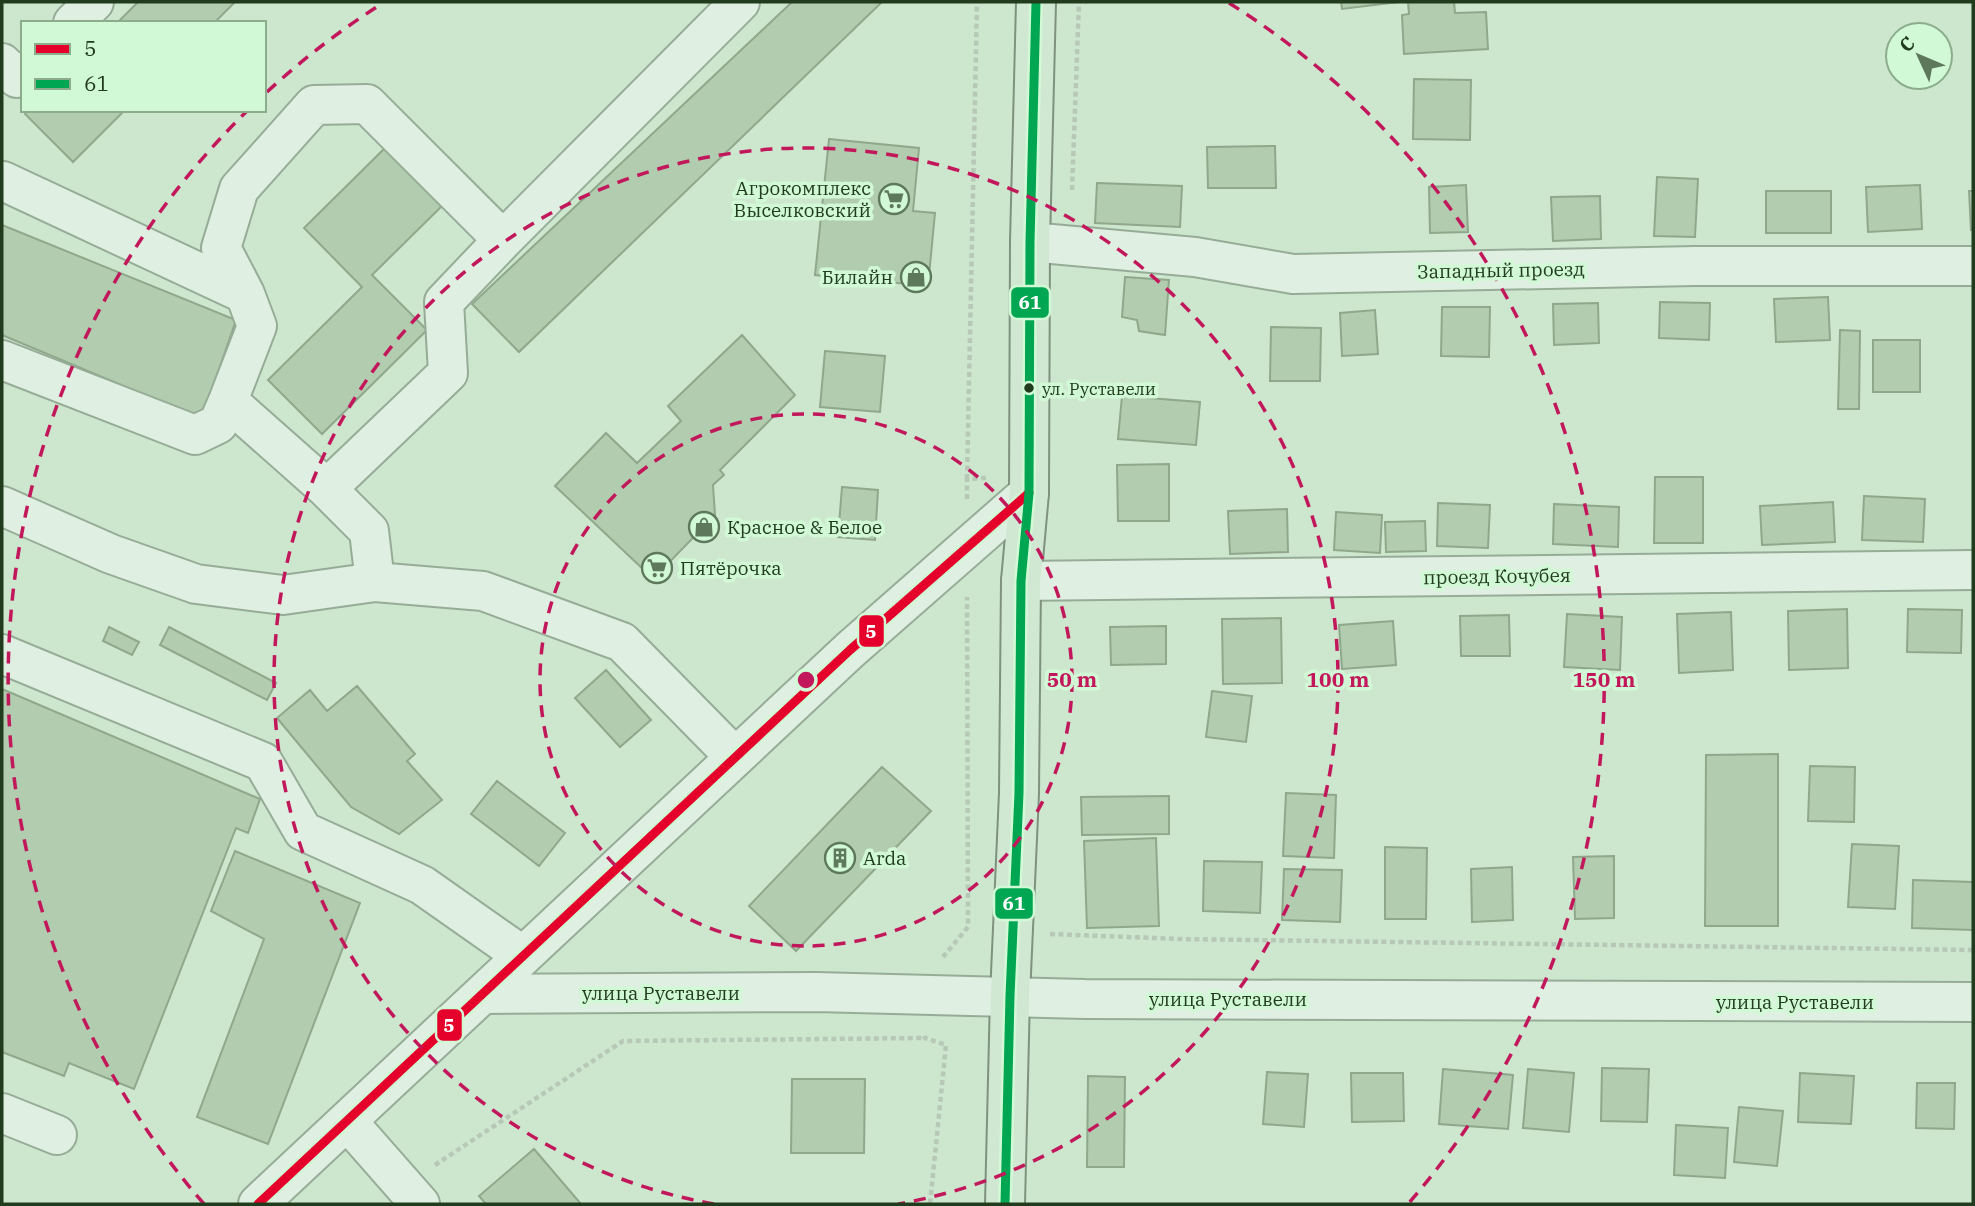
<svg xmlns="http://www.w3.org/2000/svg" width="1975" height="1206" viewBox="0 0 1975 1206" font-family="'IBM Plex Serif',serif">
  <rect width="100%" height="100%" fill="#cde7cf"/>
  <path fill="#b1ccae" stroke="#8fa88c" stroke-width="2" d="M 138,2 L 235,2 L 214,23 L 117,23 Z
    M 792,2 L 882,2 L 519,352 L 472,304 Z
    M 1341,2 L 1399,2 L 1342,9 Z
    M 1408,2 L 1454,2 L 1455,13 L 1486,12 L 1488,49 L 1404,54 L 1402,15 L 1409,14 Z
    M 1414,79 L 1471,80 L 1470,140 L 1413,139 Z
    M 28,110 L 125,110 L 73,162 L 25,114 Z
    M 829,139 L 919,148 L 913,211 L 935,213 L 928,286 L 815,275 Z
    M 388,145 L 445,203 L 372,275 L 427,330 L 322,434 L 268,380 L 362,287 L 304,228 Z
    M 1275,146 L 1276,188 L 1208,188 L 1207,147 Z
    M 1657,177 L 1698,179 L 1695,237 L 1654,236 Z
    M 1097,183 L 1182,186 L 1180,227 L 1095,223 Z
    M 1466,185 L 1468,232 L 1430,233 L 1429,187 Z
    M 1920,185 L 1922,229 L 1868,232 L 1866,187 Z
    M 1766,191 L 1831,191 L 1831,233 L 1766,233 Z
    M 1969,191 L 1973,191 L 1973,230 L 1971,230 Z
    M 1600,196 L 1601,239 L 1553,241 L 1551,197 Z
    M 2,225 L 236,320 L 202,419 L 2,335 Z
    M 1125,277 L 1169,280 L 1165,335 L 1139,331 L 1137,320 L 1122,317 Z
    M 1828,297 L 1830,340 L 1776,342 L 1774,299 Z
    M 1660,302 L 1710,303 L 1709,340 L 1659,338 Z
    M 1598,303 L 1599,343 L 1554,345 L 1553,304 Z
    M 1442,307 L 1490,307 L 1489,357 L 1441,356 Z
    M 1375,310 L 1378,354 L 1342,356 L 1340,313 Z
    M 1271,327 L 1321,328 L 1320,381 L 1270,381 Z
    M 1840,330 L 1860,331 L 1859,409 L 1838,409 Z
    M 742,335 L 795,395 L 720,470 L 724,475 L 713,485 L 715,515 L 659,573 L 644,570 L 555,486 L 606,433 L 637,463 L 681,421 L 668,406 Z
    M 1873,340 L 1920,340 L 1920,392 L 1873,392 Z
    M 825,351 L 885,356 L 880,412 L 820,407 Z
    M 1122,396 L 1200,402 L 1196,445 L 1118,439 Z
    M 1169,464 L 1169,521 L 1118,521 L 1117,465 Z
    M 1655,477 L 1703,477 L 1703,543 L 1654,543 Z
    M 842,487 L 878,490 L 875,540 L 838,537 Z
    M 1864,496 L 1925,499 L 1923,542 L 1862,540 Z
    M 1833,502 L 1835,542 L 1762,545 L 1760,506 Z
    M 1438,503 L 1490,505 L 1488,548 L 1437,546 Z
    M 1554,504 L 1619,507 L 1618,547 L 1553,544 Z
    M 1287,509 L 1288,552 L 1230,554 L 1228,511 Z
    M 1336,512 L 1382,515 L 1380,553 L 1334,550 Z
    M 1425,521 L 1426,551 L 1386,552 L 1385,522 Z
    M 1847,609 L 1848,668 L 1789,670 L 1788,611 Z
    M 1908,609 L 1962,610 L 1961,653 L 1907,652 Z
    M 1731,612 L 1733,670 L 1679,673 L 1677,614 Z
    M 1567,614 L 1622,617 L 1620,670 L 1564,667 Z
    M 1509,615 L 1510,656 L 1461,656 L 1460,616 Z
    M 1281,618 L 1282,683 L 1223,684 L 1222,619 Z
    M 1393,621 L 1396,665 L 1342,669 L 1339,625 Z
    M 1166,626 L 1166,664 L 1111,665 L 1110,627 Z
    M 109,627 L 139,642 L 132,655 L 103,641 Z
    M 169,627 L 276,683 L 267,700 L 160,645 Z
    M 606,670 L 651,720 L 620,747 L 575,698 Z
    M 357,686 L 415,754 L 407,761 L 442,800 L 399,834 L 351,807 L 277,718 L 310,690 L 327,711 Z
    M 2,689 L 260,799 L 248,833 L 236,828 L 134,1089 L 69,1063 L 64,1076 L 2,1052 Z
    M 1212,691 L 1252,696 L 1246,742 L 1206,737 Z
    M 1778,754 L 1778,926 L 1705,926 L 1706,755 Z
    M 1810,766 L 1855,767 L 1854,822 L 1808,821 Z
    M 882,767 L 931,811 L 796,951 L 749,906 Z
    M 497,781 L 565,833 L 539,866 L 471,814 Z
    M 1286,793 L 1336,795 L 1334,858 L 1283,856 Z
    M 1169,796 L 1169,834 L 1082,835 L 1081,797 Z
    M 1156,838 L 1159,926 L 1087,928 L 1084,841 Z
    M 1852,844 L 1899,846 L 1895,909 L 1848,907 Z
    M 1385,847 L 1427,848 L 1426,919 L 1385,919 Z
    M 235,851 L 360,903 L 268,1144 L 197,1117 L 264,939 L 211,911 Z
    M 1614,856 L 1614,918 L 1575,919 L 1573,857 Z
    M 1204,861 L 1262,862 L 1260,913 L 1203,911 Z
    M 1512,867 L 1513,920 L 1472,922 L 1471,869 Z
    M 1284,869 L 1342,870 L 1340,922 L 1282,920 Z
    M 1913,880 L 1973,882 L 1973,930 L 1912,928 Z
    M 1602,1068 L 1649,1069 L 1647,1122 L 1601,1121 Z
    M 1443,1069 L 1513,1075 L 1508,1129 L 1439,1124 Z
    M 1528,1069 L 1574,1073 L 1569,1132 L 1523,1128 Z
    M 1267,1072 L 1308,1074 L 1304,1127 L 1263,1124 Z
    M 1351,1073 L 1403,1073 L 1404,1121 L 1352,1122 Z
    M 1800,1073 L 1854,1076 L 1851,1124 L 1798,1122 Z
    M 1088,1076 L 1125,1077 L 1124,1167 L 1087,1167 Z
    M 792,1079 L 865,1079 L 864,1153 L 791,1153 Z
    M 1917,1083 L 1955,1083 L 1954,1129 L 1916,1128 Z
    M 1739,1107 L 1783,1111 L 1777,1166 L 1734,1162 Z
    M 1676,1125 L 1728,1128 L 1725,1178 L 1674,1175 Z
    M 534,1149 L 581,1204 L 486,1204 L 479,1196 Z"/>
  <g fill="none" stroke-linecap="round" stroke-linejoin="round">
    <g stroke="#97ac97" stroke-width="42">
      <path id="minor" d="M 73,23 L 94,2
        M 2,63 L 17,78 L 23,72
        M 3,181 L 245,294
        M 503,240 L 367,104 L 314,105 L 239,189 L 221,248 L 245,294 L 257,326 L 228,401 L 325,487 L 338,478 L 448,373 L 444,302 L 503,240 L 740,2
        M 1030,242 L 1195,257 L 1293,274 L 1695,266 L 1973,266
        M 2,360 L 195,435 L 218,424 L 228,401
        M 325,487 L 369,531 L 375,582
        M 2,506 L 111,554 L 196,584 L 283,595 L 375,582 L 483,591 L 622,642 L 735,757
        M 1021,581 L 1973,570
        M 2,654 L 263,762 L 303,831 L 422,885 L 523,956
        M 483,994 L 816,992 L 1085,999 L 1973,1002
        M 2,1113 L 57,1135
        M 347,1121 L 420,1204
        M 258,1204 L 850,650 L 1029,493"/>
    </g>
    <g stroke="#7e927e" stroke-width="42">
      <path id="major" d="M 1005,1204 L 1010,996 L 1019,793 L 1021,581 L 1029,493 L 1030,242 L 1036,2"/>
    </g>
    <path stroke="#b7c8b7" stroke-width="4.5" stroke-dasharray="5 3.5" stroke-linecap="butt" d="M 1072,190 L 1079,2
      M 967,479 L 977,2
      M 967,499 L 967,479 L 987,478
      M 1050,934 L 1180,939 L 1973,950
      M 943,957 L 968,927 L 967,597
      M 924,1036 L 925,1038 L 946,1045 L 930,1204
      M 435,1165 L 623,1041 L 925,1038"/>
    <use href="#minor" stroke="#dfefe1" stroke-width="38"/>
    <use href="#major" stroke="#d0e7d2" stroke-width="38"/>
    <g stroke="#d2f9d6" stroke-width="14">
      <path id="bus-1" d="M 258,1204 L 850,650 L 1029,493"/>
    </g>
    <g stroke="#d2f9d6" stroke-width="14">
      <path id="bus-2" d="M 1005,1204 L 1010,996 L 1019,793 L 1021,581 L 1029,493 L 1030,242 L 1036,2"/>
    </g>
    <use href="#bus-1" stroke="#e4002b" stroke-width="9"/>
    <use href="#bus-2" stroke="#00a651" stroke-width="9"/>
  </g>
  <g fill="none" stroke="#c2185b" stroke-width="3.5" stroke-dasharray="12 9">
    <circle cx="806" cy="680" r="266"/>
    <path d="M714 1204A532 532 0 1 1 898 1204"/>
    <path d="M204 1204A798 798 0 0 1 247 111M267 92A798 798 0 0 1 383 3M1229 3A798 798 0 0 1 1408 1204"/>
  </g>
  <defs>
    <g id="supermarket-ring" transform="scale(1.575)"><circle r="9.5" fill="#d2f9d6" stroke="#5d785b" stroke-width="1.5"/><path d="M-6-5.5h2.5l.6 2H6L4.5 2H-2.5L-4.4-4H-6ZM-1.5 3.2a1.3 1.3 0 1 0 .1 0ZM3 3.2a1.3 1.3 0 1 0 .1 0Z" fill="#5d785b"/></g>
    <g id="shop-ring" transform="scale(1.575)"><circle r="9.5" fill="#d2f9d6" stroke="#5d785b" stroke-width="1.5"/><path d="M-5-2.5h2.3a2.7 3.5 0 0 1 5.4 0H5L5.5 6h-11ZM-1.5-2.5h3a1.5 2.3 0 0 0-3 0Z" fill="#5d785b"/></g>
    <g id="building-ring" transform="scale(1.575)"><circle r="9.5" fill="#d2f9d6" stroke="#5d785b" stroke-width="1.5"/><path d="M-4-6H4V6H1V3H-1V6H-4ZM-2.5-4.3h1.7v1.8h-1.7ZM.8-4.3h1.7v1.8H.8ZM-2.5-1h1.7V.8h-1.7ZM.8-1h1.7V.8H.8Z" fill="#5d785b"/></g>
  </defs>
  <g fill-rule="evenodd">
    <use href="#supermarket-ring" x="894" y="199"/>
    <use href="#shop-ring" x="916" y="277"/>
    <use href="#shop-ring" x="704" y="527"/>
    <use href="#supermarket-ring" x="657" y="568"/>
    <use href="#building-ring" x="840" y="858"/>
  </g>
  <circle fill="#213c1d" stroke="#d2f9d6" stroke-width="2.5" cx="1029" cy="388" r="6"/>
  <g text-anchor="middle" stroke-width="7" stroke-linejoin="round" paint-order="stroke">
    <g font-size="17" fill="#213c1d" stroke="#d2f9d6" text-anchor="start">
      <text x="1042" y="395">ул. Руставели</text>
    </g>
    <g font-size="19" fill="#213c1d" stroke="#d2f9d6" text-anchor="start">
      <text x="871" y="195" text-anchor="end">Агрокомплекс<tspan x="871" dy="22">Выселковский</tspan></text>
      <text x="893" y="284" text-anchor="end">Билайн</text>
      <text x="727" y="534">Красное &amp; Белое</text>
      <text x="680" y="575">Пятёрочка</text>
      <text x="863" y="865">Arda</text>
    </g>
    <g font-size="19" fill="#213c1d" stroke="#d2f9d6">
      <text transform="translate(1501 270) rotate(-1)" y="7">Западный проезд</text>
      <text transform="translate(1497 576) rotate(-1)" y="7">проезд Кочубея</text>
      <text x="661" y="1000">улица Руставели</text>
      <text x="1228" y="1006">улица Руставели</text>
      <text x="1795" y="1009">улица Руставели</text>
    </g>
  </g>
  <circle cx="806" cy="680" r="10" fill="#c2185b" stroke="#d2f9d6" stroke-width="3.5"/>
  <g font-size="21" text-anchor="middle" font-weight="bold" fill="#c2185b" stroke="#d2f9d6" stroke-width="7" stroke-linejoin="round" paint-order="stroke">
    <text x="1072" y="687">50 m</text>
    <text x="1338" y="687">100 m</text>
    <text x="1604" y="687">150 m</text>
  </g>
  <g stroke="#d2f9d6" stroke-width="2.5">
    <rect x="1010" y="286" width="40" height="33" rx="7" fill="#00a651"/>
    <rect x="858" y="614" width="27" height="34" rx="7" fill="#e4002b"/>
    <rect x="994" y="887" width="40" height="33" rx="7" fill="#00a651"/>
    <rect x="436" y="1008" width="27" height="34" rx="7" fill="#e4002b"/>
  </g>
  <g font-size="19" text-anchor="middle" font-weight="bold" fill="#fff">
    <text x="1030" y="309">61</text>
    <text x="871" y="638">5</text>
    <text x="1014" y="910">61</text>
    <text x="449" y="1032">5</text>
  </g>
  <rect width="1975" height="1206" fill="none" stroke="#213c1d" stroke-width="7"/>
  <rect x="21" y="21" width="245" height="91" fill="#d2f9d6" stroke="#8bad8c" stroke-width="2"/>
  <rect x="35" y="44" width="35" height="10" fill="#e4002b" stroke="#8bad8c" stroke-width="2"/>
  <text x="84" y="56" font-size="21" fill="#213c1d">5</text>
  <rect x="35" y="79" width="35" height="10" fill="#00a651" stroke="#8bad8c" stroke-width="2"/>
  <text x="84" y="91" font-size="21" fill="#213c1d">61</text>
  <g transform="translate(1919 56) rotate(314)"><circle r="33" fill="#d2f9d6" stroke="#8bad8c" stroke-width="2"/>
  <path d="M0-5L12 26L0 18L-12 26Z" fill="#5d785b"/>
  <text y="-10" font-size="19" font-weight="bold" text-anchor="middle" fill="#213c1d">С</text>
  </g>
</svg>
